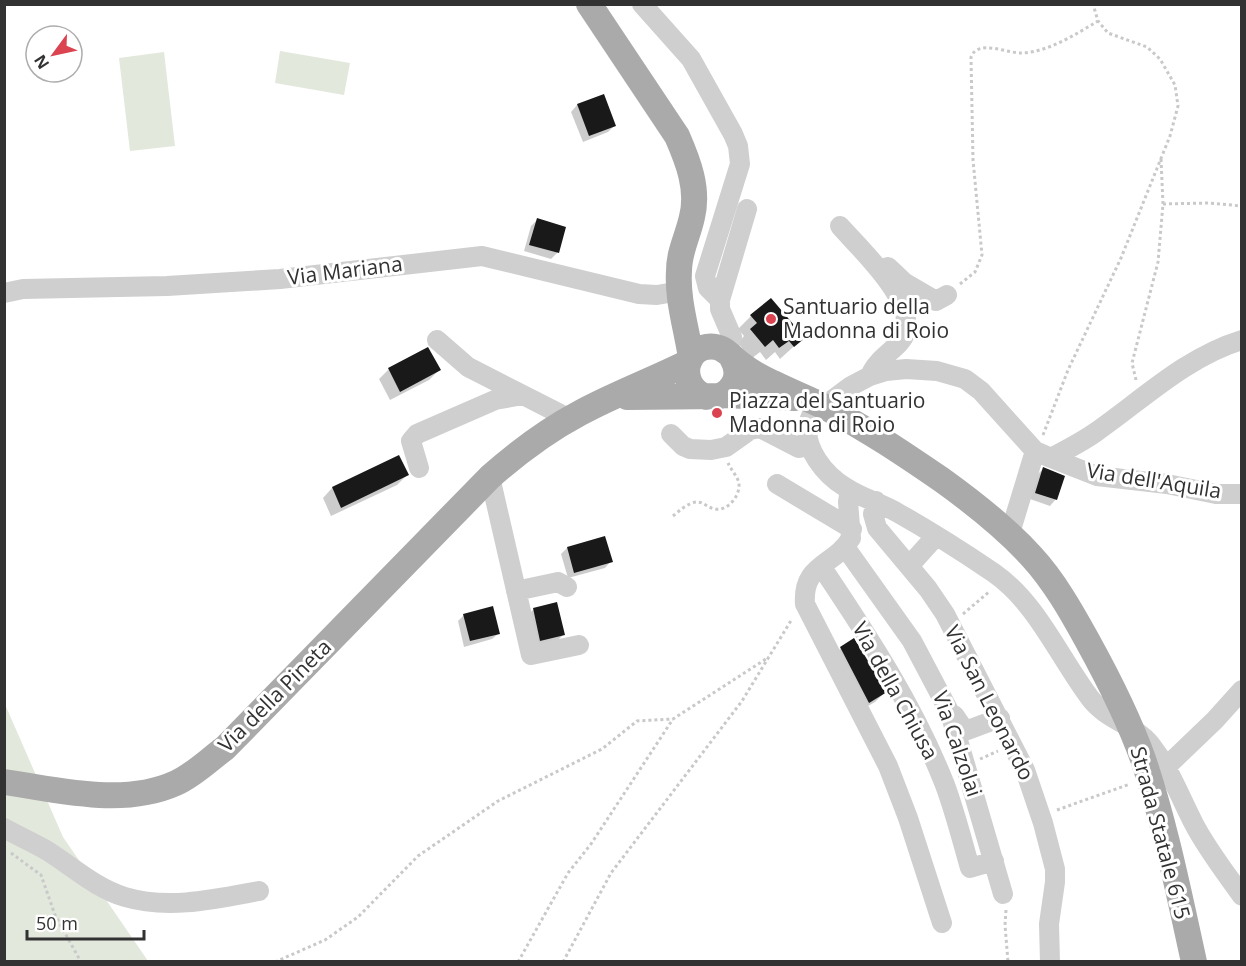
<svg xmlns="http://www.w3.org/2000/svg" width="1246" height="966" viewBox="0 0 1246 966" font-family="'Open Sans',sans-serif">
  <rect width="100%" height="100%" fill="#fff"/>
  <path fill="#e2e8dc" d="M 280,51 L 350,63 L 344,95 L 275,83 Z
    M 164,52 L 175,146 L 130,151 L 119,58 Z
    M 4,702 L 63,837 L 148,961 L 5,961 Z"/>
  <path fill="#0003" d="M 603,96 L 614,126 L 608,132 L 583,142 L 571,112 L 577,105 Z
    M 537,220 L 565,228 L 557,253 L 551,259 L 524,251 L 531,226 Z
    M 751,316 L 803,338 L 780,359 L 775,352 L 766,360 L 760,352 L 751,359 L 738,343 L 744,336 L 738,329 Z
    M 389,369 L 439,370 L 429,380 L 390,400 L 379,379 Z
    M 398,457 L 407,475 L 397,485 L 331,516 L 323,498 L 332,488 Z
    M 1043,469 L 1056,499 L 1050,506 L 1030,499 L 1037,475 Z
    M 567,548 L 611,561 L 605,568 L 568,578 L 561,554 Z
    M 556,604 L 564,634 L 557,641 L 534,646 L 527,616 L 533,610 Z
    M 464,615 L 499,633 L 492,639 L 464,647 L 458,621 Z
    M 841,648 L 885,692 L 875,702 L 859,711 L 832,658 Z"/>
  <path fill="#191919" d="M 604,94 L 616,126 L 589,136 L 577,104 Z
    M 537,218 L 566,227 L 559,253 L 529,245 Z
    M 771,298 L 805,338 L 794,347 L 789,341 L 779,348 L 773,340 L 765,347 L 750,329 L 757,323 L 750,315 Z
    M 428,347 L 441,370 L 400,392 L 388,368 Z
    M 399,455 L 409,475 L 341,508 L 332,487 Z
    M 1043,467 L 1065,476 L 1057,500 L 1035,493 Z
    M 605,536 L 613,562 L 574,573 L 567,547 Z
    M 557,602 L 565,635 L 540,641 L 533,608 Z
    M 493,606 L 500,634 L 470,641 L 463,614 Z
    M 854,638 L 887,692 L 869,703 L 840,647 Z"/>
  <g fill="none" stroke-linecap="round" stroke-linejoin="round">
    <path stroke="#c9c9c9" stroke-width="3" stroke-dasharray="3 3" stroke-linecap="butt" d="M 1163,204 L 1208,203 L 1242,206
      M 960,284 L 975,272 L 982,255 L 973,160 L 971,57 C 978,39 1006,53 1021,53 C 1049,52 1076,34 1098,21
      M 1136,380 L 1132,363 L 1158,262 L 1163,204 L 1161,159
      M 1043,435 L 1068,370 L 1121,258 L 1170,136 L 1178,106 L 1175,85 L 1160,59 L 1147,47 L 1108,33 L 1098,21 L 1093,4
      M 673,516 C 679,511 689,502 697,502 C 704,502 708,508 715,509 C 729,512 743,492 738,480 C 735,474 731,469 728,463
      M 963,614 L 990,591
      M 980,759 L 998,751
      M 1057,810 L 1130,784
      M 11,853 L 41,875 L 55,915 L 81,962
      M 1006,910 L 1005,925 L 1008,962
      M 275,962 L 325,940 L 358,917 L 418,856 L 498,801 L 602,749 L 637,721 L 673,719 L 769,657
      M 518,962 L 568,873 L 591,844 L 673,719
      M 563,962 L 611,873 L 742,701 L 792,619"/>
    <path stroke="#cfcfcf" stroke-width="20" d="M 642,4 L 691,59 L 733,134 L 738,146 L 740,164 L 705,276 L 708,288 L 720,300
      M 840,226 C 860,249 916,300 905,334 C 899,349 878,356 870,376
      M 888,267 L 905,283 L 936,301 L 947,295
      M 4,293 L 23,289 L 167,286 L 280,279 L 482,256 L 639,294 L 657,295 L 680,291
      M 437,340 L 468,367 L 570,419
      M 727,352 L 732,337 L 720,309 L 720,300 L 747,209
      M 818,403 C 814,410 810,416 808,424 C 803,448 825,475 845,487 C 861,498 881,503 898,513 C 930,531 963,552 994,573 C 1037,603 1059,657 1090,698 C 1106,720 1134,724 1151,745 C 1170,769 1180,797 1194,824 C 1207,849 1225,872 1242,896
      M 824,406 L 851,386 L 870,376 L 886,371 L 906,369 L 937,371 L 965,379 L 981,391 L 1035,451 L 1051,458 L 1097,476 L 1167,484 L 1216,494 L 1242,494
      M 671,434 L 683,446 L 690,449 L 711,450 L 726,447 L 750,430 L 760,428 L 799,448 L 810,446
      M 1051,458 C 1066,450 1082,442 1096,432 C 1142,400 1186,357 1242,340
      M 419,468 L 411,441 L 417,434 L 495,400 L 523,395
      M 490,477 L 531,655 L 579,645
      M 777,484 L 852,529
      M 850,490 L 848,502 L 851,538 C 835,566 802,563 805,604 L 888,766 L 908,818 L 942,923
      M 876,501 L 873,514 L 877,528 L 928,589 L 945,614 L 1025,770 L 1043,823 L 1055,869 L 1055,882 L 1049,924 L 1050,962
      M 1010,533 L 1035,451
      M 845,547 L 912,641 L 950,713 L 1003,894
      M 821,566 C 868,636 914,706 945,785 C 955,812 962,840 970,868 L 994,861
      M 909,566 L 936,536
      M 516,591 L 558,582 L 567,587
      M 954,715 L 965,731 L 1000,718
      M 1166,767 L 1215,720 L 1242,690
      M 4,828 C 18,836 32,842 46,850 C 72,866 95,888 125,897 C 169,910 216,899 259,891"/>
    <path stroke="#aaa" stroke-width="26" d="M 589,4 L 677,136 C 688,161 699,189 692,217 C 688,236 679,251 679,271 C 677,300 687,330 691,358
      M 723,395 L 795,398
      M 627,397 L 720,396 C 736,389 741,373 732,358
      M 706,397 C 675,385 685,342 716,347 C 727,349 733,359 742,365 C 751,372 762,378 773,383 C 791,392 809,399 827,408 C 867,429 904,454 942,480 C 974,503 1005,527 1032,557 C 1054,581 1071,611 1087,640 C 1108,678 1128,717 1143,759 C 1165,824 1179,894 1194,962
      M 4,782 C 60,790 123,807 176,783 C 194,775 210,759 225,748 L 490,477 C 517,453 548,430 580,413 C 615,394 653,380 689,362"/>
  </g>
  <g fill="#da434f" stroke="#fff" stroke-width="2">
    <circle cx="771" cy="319" r="6"/>
    <circle cx="717" cy="413" r="6"/>
  </g>
  <g text-anchor="middle" stroke-width="6" stroke-linejoin="round" paint-order="stroke">
    <g font-size="21" fill="#323232" stroke="#fff">
      <text transform="translate(345 271) rotate(-7)" y="7">Via Mariana</text>
      <text transform="translate(1154 481) rotate(9)" y="7">Via dell'Aquila</text>
      <text transform="translate(895 691) rotate(61)" y="7">Via della Chiusa</text>
      <text transform="translate(275 696) rotate(-45)" y="7">Via della Pineta</text>
      <text transform="translate(989 703) rotate(63)" y="7">Via San Leonardo</text>
      <text transform="translate(957 744) rotate(71)" y="7">Via Calzolai</text>
      <text transform="translate(1160 833) rotate(75)" y="7">Strada Statale 615</text>
    </g>
    <g font-size="21" fill="#323232" stroke="#fff" text-anchor="start">
      <text x="783" y="314">Santuario della<tspan x="783" dy="24">Madonna di Roio</tspan></text>
      <text x="729" y="408">Piazza del Santuario<tspan x="729" dy="24">Madonna di Roio</tspan></text>
    </g>
  </g>
  <rect width="1246" height="966" fill="none" stroke="#323232" stroke-width="12"/>
  <g transform="translate(54 54) rotate(237)"><circle r="28" fill="#ffffff" stroke="#adadad" stroke-width="1.5"/>
  <path d="M0-4.5L10 22L0 15L-10 22Z" fill="#da434f"/>
  <text y="-9" font-size="16" font-weight="bold" text-anchor="middle" fill="#323232">N</text>
  </g>
  <path d="M27 930v9h117v-9" fill="none" stroke="#323232" stroke-width="3"/>
  <text x="36" y="930" font-size="18" fill="#323232" stroke="#ffffff" stroke-width="4.5" paint-order="stroke">50 m</text>
</svg>
